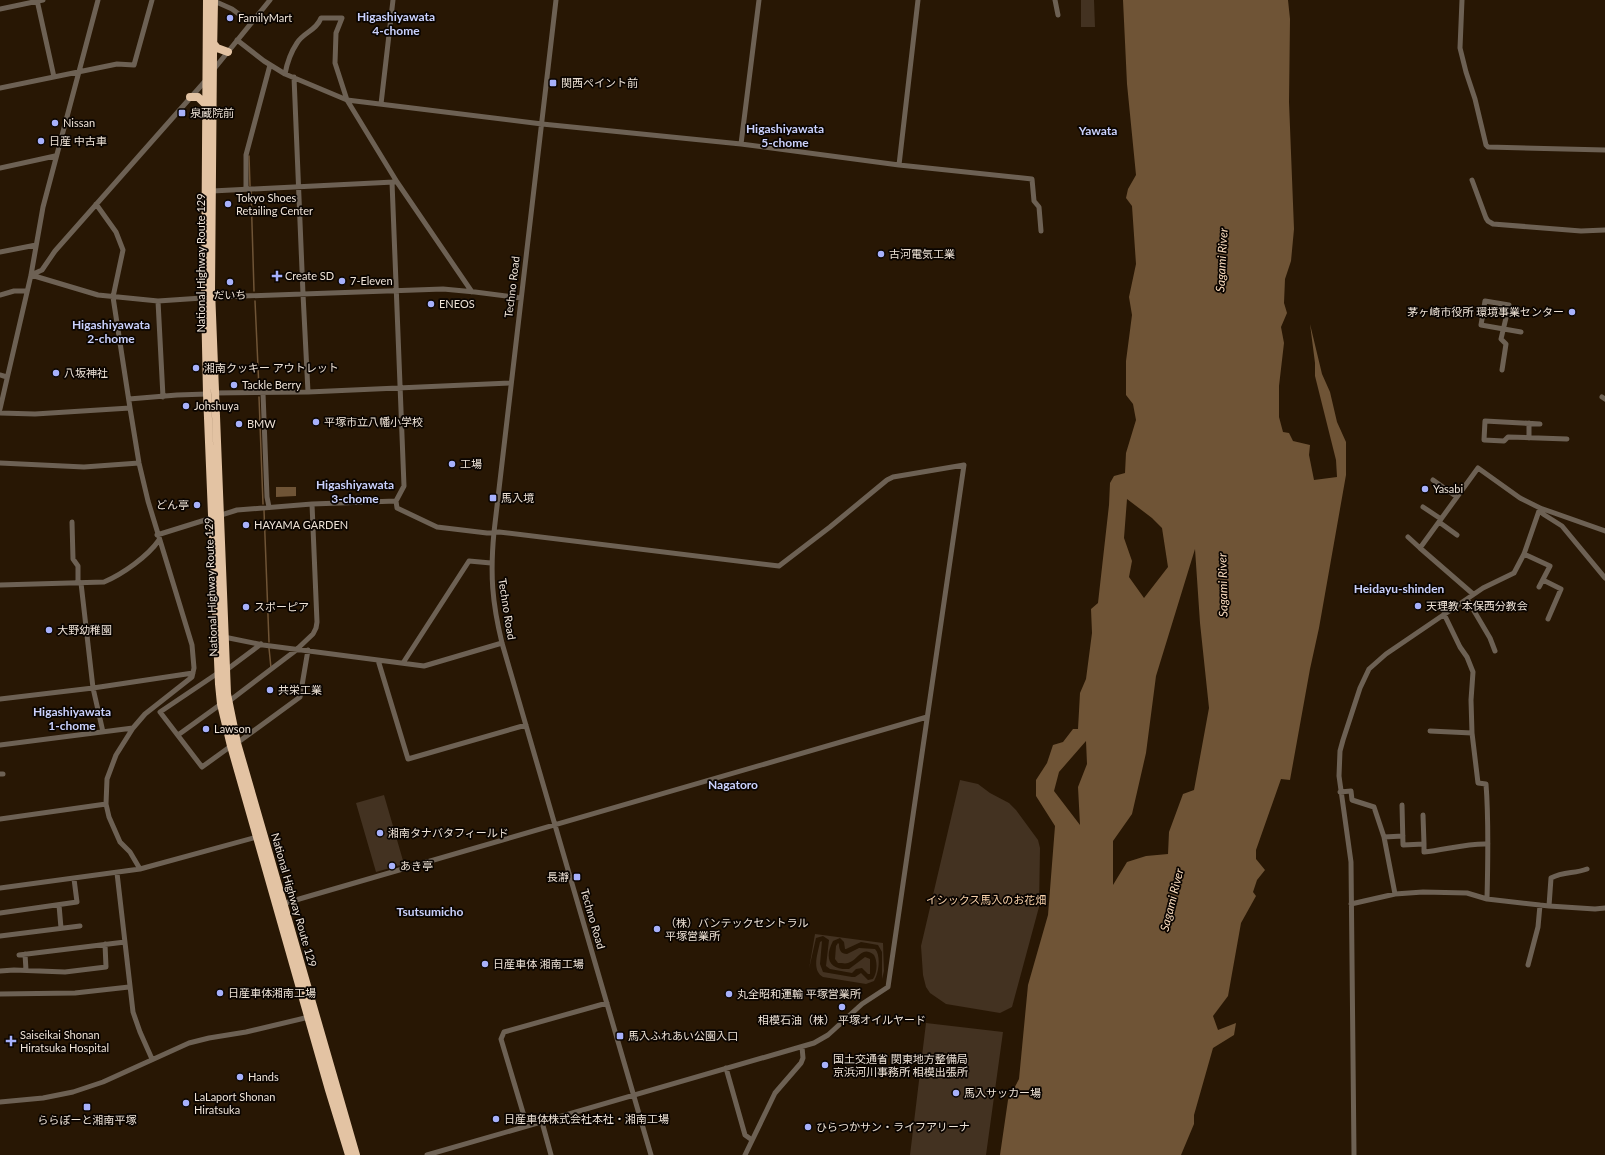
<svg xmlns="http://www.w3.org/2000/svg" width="1605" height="1155" viewBox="0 0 1605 1155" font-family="Lato,'Noto Sans JP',sans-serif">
  <rect width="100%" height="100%" fill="#281704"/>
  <path fill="#433221" d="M 1081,0 L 1094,0 L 1095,27 L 1081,27 Z
    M 960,780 L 978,784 L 990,793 L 1009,803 L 1016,810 L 1038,840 L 1040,848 L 1039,907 L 1012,1007 L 1000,1013 L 946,1004 L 930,993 L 926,987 L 923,975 L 921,946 Z
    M 384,795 L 404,864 L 376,872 L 356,803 Z
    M 815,934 L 883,943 L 884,971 L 882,979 L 882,952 L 878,945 L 861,942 L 846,949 L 845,949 L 844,942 L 840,938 L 833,941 C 824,958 829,970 849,969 L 865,957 L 870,959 L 870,974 L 868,974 L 862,968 L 856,969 L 852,973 L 830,969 L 826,966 L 829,940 L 823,936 L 816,938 L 809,969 Z
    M 822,941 L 820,964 L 823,972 L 852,977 L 855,977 L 861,973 L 868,980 L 873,979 C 877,973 878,962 874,955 C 861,945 859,960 848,963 C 845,964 842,963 838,963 L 835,959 L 836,946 L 838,943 L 839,944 C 839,950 841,954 847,954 L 859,948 L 875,949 C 881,955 879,973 874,981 L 866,984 L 823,977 C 811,970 818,953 820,942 Z
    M 926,1023 L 1003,1032 L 986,1155 L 910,1155 Z"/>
  <path fill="#6f5436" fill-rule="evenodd" d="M 1123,0 L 1288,0 L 1290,19 L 1289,102 L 1294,229 L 1291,261 L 1285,279 L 1284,303 L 1287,313 L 1281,327 L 1284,343 L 1279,386 L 1279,417 L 1283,432 L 1289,433 L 1293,441 L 1310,445 L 1309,455 L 1314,480 L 1337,477 L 1336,460 L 1315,376 L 1315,363 L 1310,324 L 1322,374 L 1330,392 L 1337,422 L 1346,442 L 1346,475 L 1319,628 L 1310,669 L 1290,780 L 1281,779 L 1256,850 L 1256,859 L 1265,870 L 1257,880 L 1253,892 L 1256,896 L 1241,923 L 1228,996 L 1213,1016 L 1218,1030 L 1236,1023 L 1234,1035 L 1213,1048 L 1194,1115 L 1194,1124 L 1181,1155 L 1000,1155 L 1008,1100 L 1019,1079 L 1028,985 L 1048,915 L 1055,826 L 1036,796 L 1036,780 L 1047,763 L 1053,745 L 1063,742 L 1073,729 L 1078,729 L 1080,693 L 1086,679 L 1092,633 L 1091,609 L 1098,603 L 1109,505 L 1110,483 L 1114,476 L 1125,473 L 1126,453 L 1136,420 L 1133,404 L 1126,395 L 1126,361 L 1132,315 L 1129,297 L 1136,264 L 1132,206 L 1126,198 L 1128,189 L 1136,175 L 1127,84 ZM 1127,499 L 1152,518 L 1162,528 L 1168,567 L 1144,598 L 1129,577 L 1132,561 L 1124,538 ZM 1195,549 L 1200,623 L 1209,708 L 1194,790 L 1183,794 L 1169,832 L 1168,854 L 1146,856 L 1127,862 L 1113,885 L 1113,841 L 1132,814 L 1146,753 L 1156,676 ZM 1086,741 L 1087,764 L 1078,787 L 1080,825 L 1054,791 L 1059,772 Z
    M 276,487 L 296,487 L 296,496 L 276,497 Z"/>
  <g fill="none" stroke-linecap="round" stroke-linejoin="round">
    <path stroke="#6f5436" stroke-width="1.5" d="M 249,156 L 250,186
      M 251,191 L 254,291
      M 255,301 L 259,389
      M 259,397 L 263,504
      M 264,510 L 269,642
      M 269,648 L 271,668"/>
    <path stroke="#6d6154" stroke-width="5" d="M 37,0 L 54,77
      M 556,0 L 494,532 C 490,574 492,602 502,643 L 651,1155
      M 1055,0 L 1058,15
      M 1462,0 L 1460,48 L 1466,72 L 1475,99 L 1486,145 L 1488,147 L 1605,150
      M 214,1 L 232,9 L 251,23
      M 0,9 L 43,0
      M 237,40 L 264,61 L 285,74 L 347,100 L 542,124 L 741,144 L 899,165 L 1032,179 L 1034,201 L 1039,207 L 1041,231
      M 214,69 L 270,0
      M 285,74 C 287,63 291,52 297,43 C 304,32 316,31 321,18 L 342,18 L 336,33 L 335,63 L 347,100 L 397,182 L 472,292
      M 294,77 L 303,294 L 308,392
      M 0,88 L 117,64 L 134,65 L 152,0
      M 381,104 L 393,0
      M 741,144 L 759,0
      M 899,165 L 918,0
      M 0,168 L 55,156
      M 1472,180 L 1486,218 L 1488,221 L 1493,224 L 1581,231 L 1605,230
      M 392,182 L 404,486 L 396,501
      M 246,188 L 246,155 L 270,65
      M 212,191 L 394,182
      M 96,204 L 116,232 L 123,250 L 113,297 L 130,408 L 139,463 L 148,501 L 192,645 L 194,668 L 192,677 L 145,714 L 133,728 L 116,755 L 107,779 L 106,804 L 109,817 L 120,842 L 130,852 L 140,869
      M 0,252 L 36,245
      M 31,275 L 98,295 L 158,301 L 217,297 L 443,289 L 475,292 L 521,298
      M 31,275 L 42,270 L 55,251 L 207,79
      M 0,295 L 14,291 L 27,291
      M 158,301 L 163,397
      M 1502,370 L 1506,344 L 1501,339 L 1509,305 L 1485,301 L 1481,325 L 1521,332
      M 0,375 L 7,377
      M 214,393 L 308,392 L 510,383
      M 263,393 L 267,497 L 269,507
      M 1602,397 L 1605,399
      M 129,399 L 177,395 L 207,394
      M 0,409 L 31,275 L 43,207 L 98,0
      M 0,413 L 35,414 L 130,408
      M 1540,424 L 1485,421 L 1484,440 L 1504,441 L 1508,437 L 1567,439
      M 1529,438 L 1529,423
      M 0,463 L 84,467 L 139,463
      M 1433,480 L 1457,497
      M 1423,507 L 1441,519
      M 1540,508 L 1543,514 L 1562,526 L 1605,578
      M 72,522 L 73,559 L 78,566 L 78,583
      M 1439,522 L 1457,535
      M 157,535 L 237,510 L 312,504 L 396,501 L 397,508 L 437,527 L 487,533 L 499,532 L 779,566 L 830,527 L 887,480 L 893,477 L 964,465 L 888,987 L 862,1004 L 828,1035 L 814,1043 L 427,1155
      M 1408,537 L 1420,548 L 1478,468 L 1520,498 L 1540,508 L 1605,531
      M 1420,548 L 1473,594
      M 1524,554 L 1550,566 L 1539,587
      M 1543,580 L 1561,589 L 1548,619
      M 81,583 L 93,688 L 103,732
      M 0,585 L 104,582 C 123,574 148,556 159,540
      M 1467,599 L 1490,638 L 1495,651
      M 1444,614 L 1460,647 L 1467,657 L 1473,672 L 1471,700 L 1472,733 L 1478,783 L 1486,784 C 1489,822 1488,860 1487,899
      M 224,637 L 263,645 L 424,666 L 502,643
      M 378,660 L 408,759 L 526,725
      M 403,663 L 469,561 L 491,563
      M 225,671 L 261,644
      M 218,673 L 160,712 L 202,767 L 231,746
      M 0,699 L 93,688 L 193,673
      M 228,702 L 295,651 L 313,634 L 316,628 L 317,622 L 312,504
      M 1430,731 L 1472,733
      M 178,735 L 221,704
      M 237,743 L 300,697 L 308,650
      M 0,745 L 133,728
      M 0,774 L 3,774
      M 1340,792 L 1351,791 L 1352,800 L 1374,807 L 1384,837 L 1395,894
      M 1402,805 L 1403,845 L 1424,844 L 1423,815
      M 0,819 L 106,804
      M 1384,837 L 1403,836
      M 1424,844 L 1424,852 C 1445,850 1467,843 1488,844
      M 117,873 L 133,1012 L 140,1032 L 152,1059
      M 0,888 L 140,869 L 257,837
      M 282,904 L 927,717
      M 1351,904 L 1395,894 L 1423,892 L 1467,893 L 1487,899 L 1549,906 L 1595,909 L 1605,908
      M 59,905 L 61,928
      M 1549,906 L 1551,878 C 1564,871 1574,874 1587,869
      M 0,913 L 77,902 L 74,879
      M 0,936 L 80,926
      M 25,954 L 26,970
      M 19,955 L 125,942
      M 1528,965 L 1538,927 L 1540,905
      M 0,971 L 14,970 L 65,972 L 106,967 L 105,944
      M 0,994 L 75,993 L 129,987
      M 726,1068 L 745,1135 L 752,1140
      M 0,1102 L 43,1098 L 73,1092 L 103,1082 L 189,1043 L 209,1038 L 246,1032 L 309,1017
      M 542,1122 L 551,1155
      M 527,1126 L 501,1039 L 504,1032 L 607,1003
      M 745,1155 L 775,1093 L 801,1063 L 803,1058 L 802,1047
      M 1354,1155 L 1351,862 L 1339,776 L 1340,751 L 1343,740 L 1360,688 L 1369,669 L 1386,654 L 1483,588 L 1514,573 L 1524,554 L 1540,508"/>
    <path stroke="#e3c3a3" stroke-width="8" d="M 207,0 L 205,298 L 207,394 L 219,684 L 221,704 L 231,746 L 329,1090 L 349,1155
      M 214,0 L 213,55 L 211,290 L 227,694 L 237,743 L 356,1155
      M 213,43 L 217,48 L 228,52
      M 190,97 L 198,97 L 207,106"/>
  </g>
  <g fill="#a7b1fc" stroke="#0b0501" stroke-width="1.5">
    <circle cx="230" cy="18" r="4"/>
    <rect x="549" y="79" width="8" height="8" rx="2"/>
    <rect x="178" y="109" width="8" height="8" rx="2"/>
    <circle cx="55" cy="123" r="4"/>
    <circle cx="41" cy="141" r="4"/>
    <circle cx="228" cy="204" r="4"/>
    <circle cx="881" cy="254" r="4"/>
    <path d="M275 270h4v4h4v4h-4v4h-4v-4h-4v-4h4z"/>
    <circle cx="342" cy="281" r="4"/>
    <circle cx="230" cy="282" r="4"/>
    <circle cx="431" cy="304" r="4"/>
    <circle cx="1572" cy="312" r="4"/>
    <circle cx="196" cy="368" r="4"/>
    <circle cx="56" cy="373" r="4"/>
    <circle cx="234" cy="385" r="4"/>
    <circle cx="186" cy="406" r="4"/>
    <circle cx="316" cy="422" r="4"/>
    <circle cx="239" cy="424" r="4"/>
    <circle cx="452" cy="464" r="4"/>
    <circle cx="1425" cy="489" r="4"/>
    <rect x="489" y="494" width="8" height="8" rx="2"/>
    <circle cx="197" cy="505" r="4"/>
    <circle cx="246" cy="525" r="4"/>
    <circle cx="1418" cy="606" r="4"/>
    <circle cx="246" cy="607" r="4"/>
    <circle cx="49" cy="630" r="4"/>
    <circle cx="270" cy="690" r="4"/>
    <circle cx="206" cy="729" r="4"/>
    <circle cx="380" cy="833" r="4"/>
    <circle cx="392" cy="866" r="4"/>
    <rect x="573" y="873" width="8" height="8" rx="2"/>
    <circle cx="657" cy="929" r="4"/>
    <circle cx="485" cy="964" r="4"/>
    <circle cx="220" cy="993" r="4"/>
    <circle cx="729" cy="994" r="4"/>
    <circle cx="842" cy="1007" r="4"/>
    <rect x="616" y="1032" width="8" height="8" rx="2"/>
    <path d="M9 1035h4v4h4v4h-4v4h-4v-4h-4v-4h4z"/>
    <circle cx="825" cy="1065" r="4"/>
    <circle cx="240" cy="1077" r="4"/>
    <circle cx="956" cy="1093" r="4"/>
    <circle cx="186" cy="1103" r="4"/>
    <rect x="83" y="1103" width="8" height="8" rx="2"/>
    <circle cx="496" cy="1119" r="4"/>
    <circle cx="808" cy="1127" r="4"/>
  </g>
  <g text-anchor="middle" stroke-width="3.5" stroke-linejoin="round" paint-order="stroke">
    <g font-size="11" fill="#eee2d6" stroke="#0b0501" text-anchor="start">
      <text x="238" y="22">FamilyMart</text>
      <text x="561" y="87">関西ペイント前</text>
      <text x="190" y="117">泉蔵院前</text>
      <text x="63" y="127">Nissan</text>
      <text x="49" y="145">日産 中古車</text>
      <text x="236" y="202">Tokyo Shoes<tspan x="236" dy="13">Retailing Center</tspan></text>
      <text x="889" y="258">古河電気工業</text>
      <text x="285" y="280">Create SD</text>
      <text x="350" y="285">7-Eleven</text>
      <text x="230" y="299" text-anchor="middle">だいち</text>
      <text x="439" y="308">ENEOS</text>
      <text x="1564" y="316" text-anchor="end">茅ヶ崎市役所 環境事業センター</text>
      <text x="204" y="372">湘南クッキー アウトレット</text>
      <text x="64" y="377">八坂神社</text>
      <text x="242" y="389">Tackle Berry</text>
      <text x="194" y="410">Johshuya</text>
      <text x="324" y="426">平塚市立八幡小学校</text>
      <text x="247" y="428">BMW</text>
      <text x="460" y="468">工場</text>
      <text x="1433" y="493">Yasabi</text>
      <text x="501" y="502">馬入境</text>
      <text x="189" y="509" text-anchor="end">どん亭</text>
      <text x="254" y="529">HAYAMA GARDEN</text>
      <text x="1426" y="610">天理教 本保西分教会</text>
      <text x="254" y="611">スポーピア</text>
      <text x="57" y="634">大野幼稚園</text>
      <text x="278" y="694">共栄工業</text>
      <text x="214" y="733">Lawson</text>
      <text x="388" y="837">湘南タナバタフィールド</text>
      <text x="400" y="870">あき亭</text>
      <text x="569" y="881" text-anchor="end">長瀞</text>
      <text x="665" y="927">（株）バンテックセントラル<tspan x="665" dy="13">平塚営業所</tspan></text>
      <text x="493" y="968">日産車体 湘南工場</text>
      <text x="228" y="997">日産車体湘南工場</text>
      <text x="737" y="998">丸全昭和運輸 平塚営業所</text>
      <text x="842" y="1024" text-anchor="middle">相模石油（株） 平塚オイルヤード</text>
      <text x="20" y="1039">Saiseikai Shonan<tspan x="20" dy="13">Hiratsuka Hospital</tspan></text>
      <text x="628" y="1040">馬入ふれあい公園入口</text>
      <text x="833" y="1063">国土交通省 関東地方整備局<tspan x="833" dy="13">京浜河川事務所 相模出張所</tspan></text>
      <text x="248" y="1081">Hands</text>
      <text x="964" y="1097">馬入サッカー場</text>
      <text x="194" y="1101">LaLaport Shonan<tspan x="194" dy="13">Hiratsuka</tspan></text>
      <text x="504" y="1123">日産車体株式会社本社・湘南工場</text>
      <text x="87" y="1124" text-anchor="middle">ららぽーと湘南平塚</text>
      <text x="816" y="1131">ひらつかサン・ライフアリーナ</text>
    </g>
    <g font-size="11" fill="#eee2d6" stroke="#0b0501">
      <text transform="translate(201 263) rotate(-90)" y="4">National Highway Route 129</text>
      <text transform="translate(512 287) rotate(-83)" y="4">Techno Road</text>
      <text transform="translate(211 587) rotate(-92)" y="4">National Highway Route 129</text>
      <text transform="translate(507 609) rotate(81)" y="4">Techno Road</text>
      <text transform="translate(294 900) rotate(74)" y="4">National Highway Route 129</text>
      <text transform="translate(593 919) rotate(74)" y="4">Techno Road</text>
    </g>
    <g font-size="11" fill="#f8d1a9" stroke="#0b0501">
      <text x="986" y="904">イシックス馬入のお花畑</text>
    </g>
    <g font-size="12" font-weight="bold" fill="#cad1fc" stroke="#0b0501">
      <text x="396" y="21">Higashiyawata<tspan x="396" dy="14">4-chome</tspan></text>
      <text x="785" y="133">Higashiyawata<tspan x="785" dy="14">5-chome</tspan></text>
      <text x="1098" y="135">Yawata</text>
      <text x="111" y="329">Higashiyawata<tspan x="111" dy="14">2-chome</tspan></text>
      <text x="355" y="489">Higashiyawata<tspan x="355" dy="14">3-chome</tspan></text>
      <text x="1399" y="593">Heidayu-shinden</text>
      <text x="72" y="716">Higashiyawata<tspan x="72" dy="14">1-chome</tspan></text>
      <text x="733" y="789">Nagatoro</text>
      <text x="430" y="916">Tsutsumicho</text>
    </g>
    <g font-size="12" font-style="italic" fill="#fadcbe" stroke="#0b0501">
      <text transform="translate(1222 260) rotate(-87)" y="4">Sagami River</text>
      <text transform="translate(1223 585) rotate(-91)" y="4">Sagami River</text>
      <text transform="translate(1172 900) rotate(-76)" y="4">Sagami River</text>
    </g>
  </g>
</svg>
